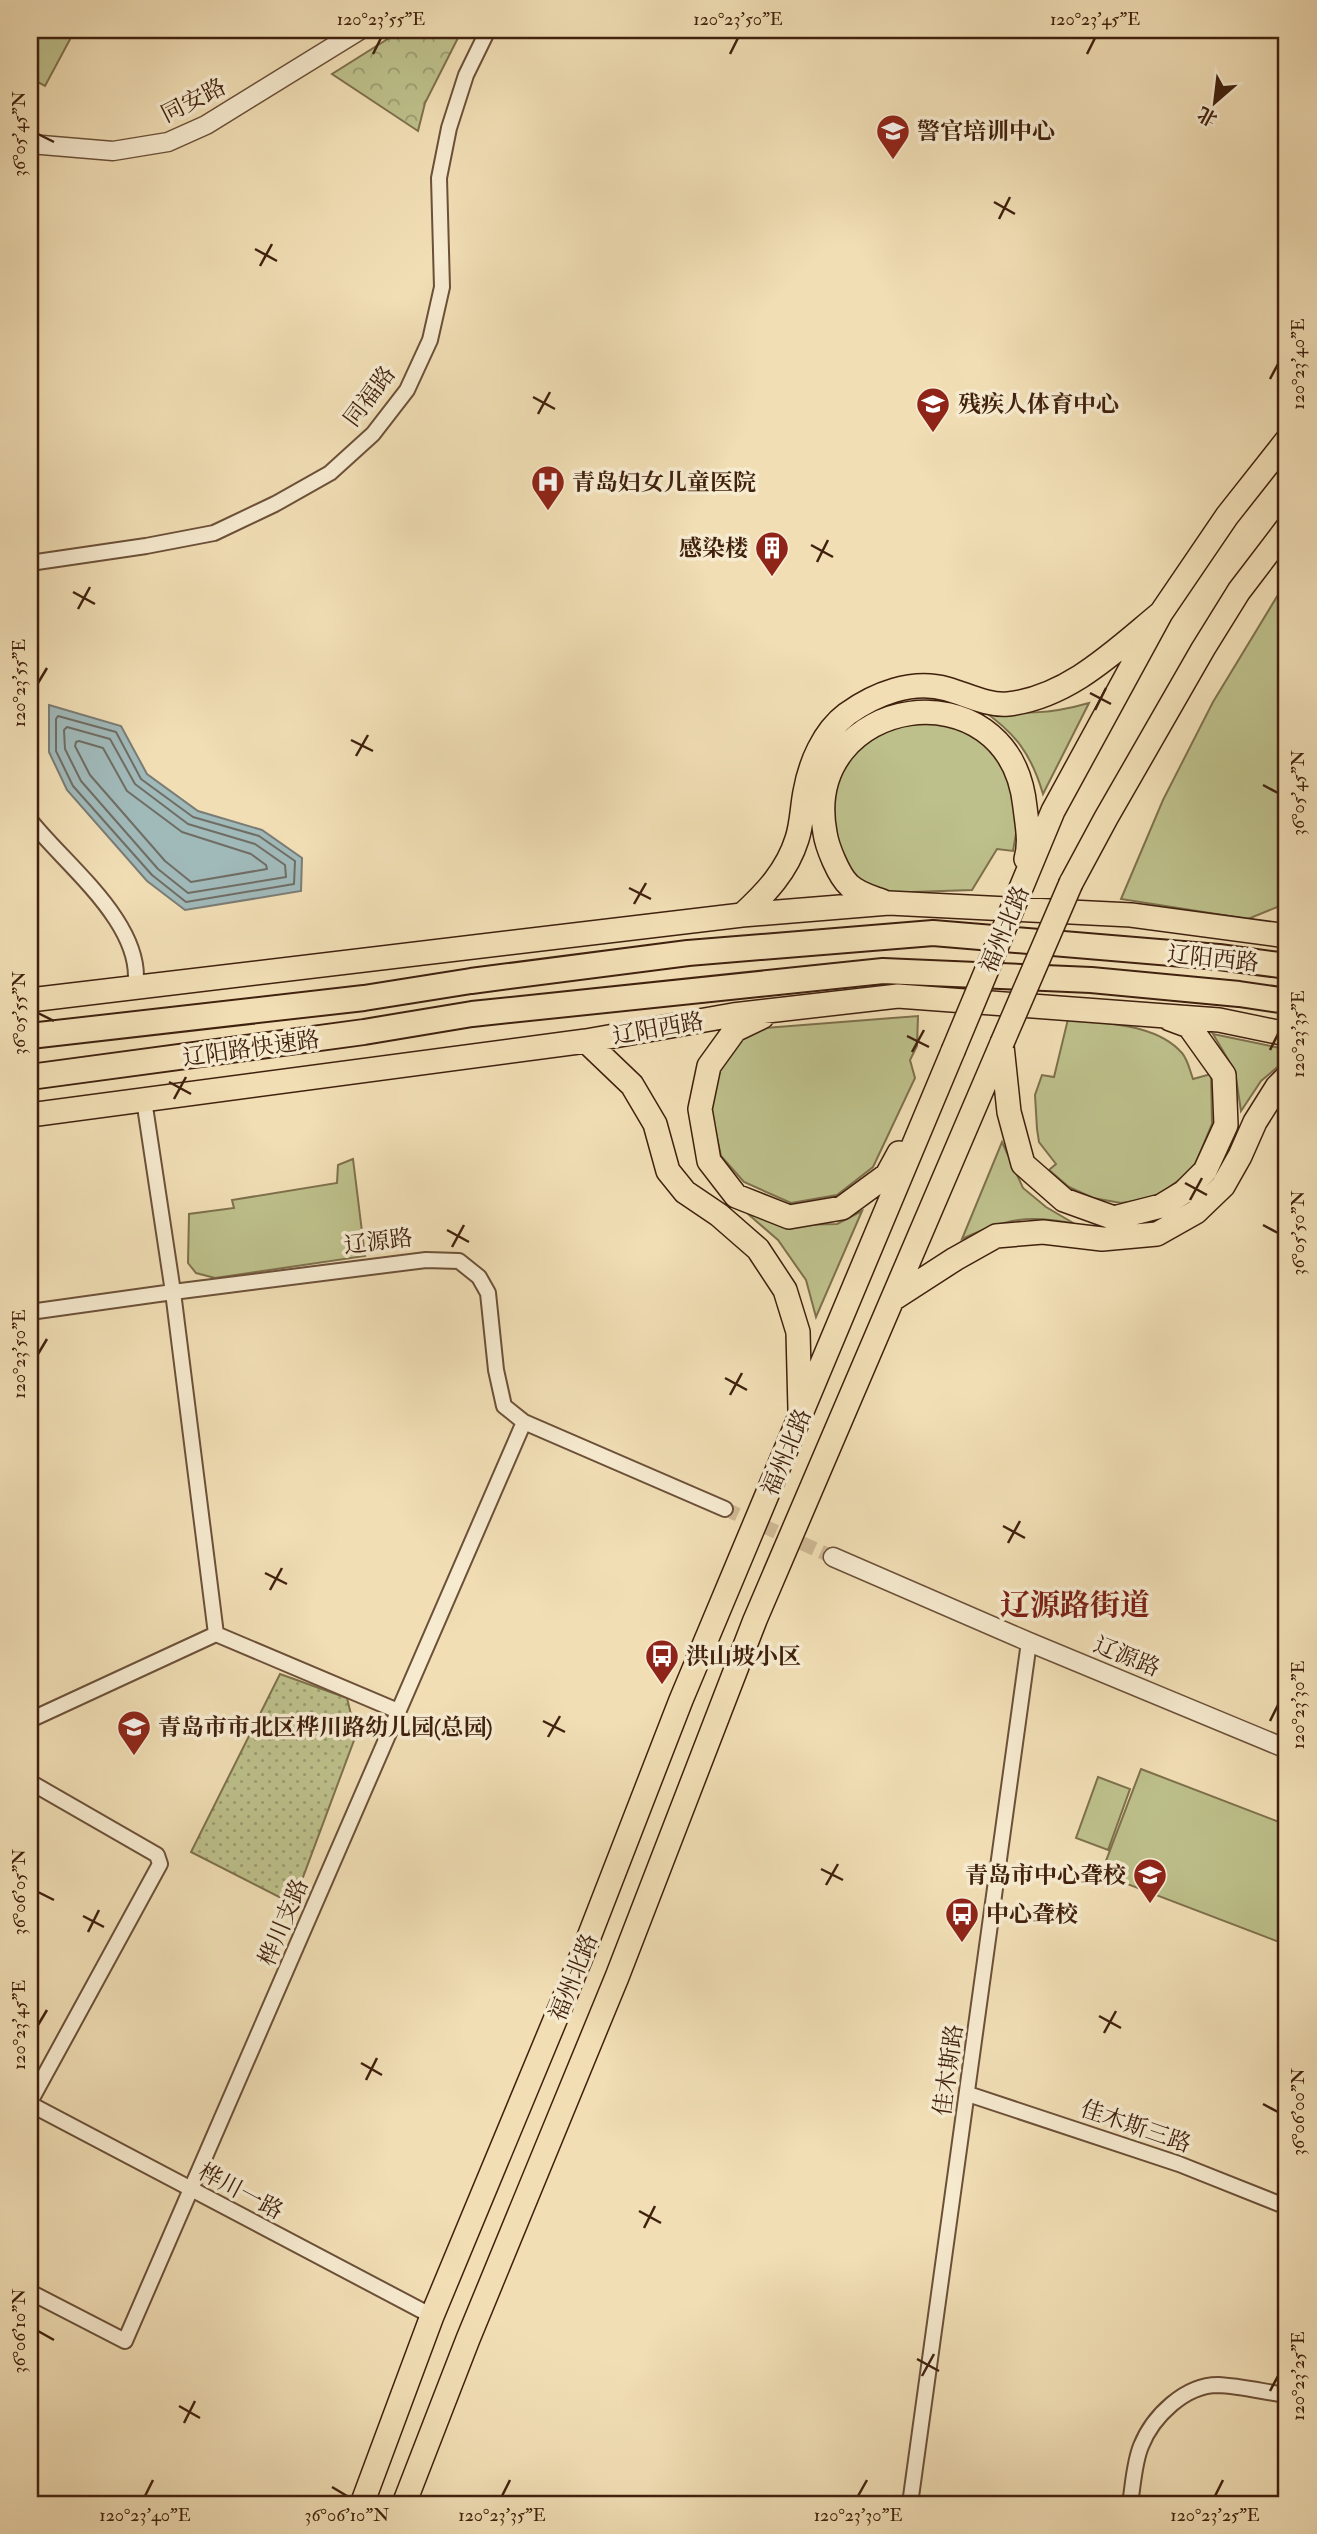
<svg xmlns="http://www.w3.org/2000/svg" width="1317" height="2534" viewBox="0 0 1317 2534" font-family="'IM FELL Double Pica','Noto Serif SC',serif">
  <defs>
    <pattern id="forest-crowns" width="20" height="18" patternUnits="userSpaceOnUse" patternTransform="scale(1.75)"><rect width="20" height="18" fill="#bdc08b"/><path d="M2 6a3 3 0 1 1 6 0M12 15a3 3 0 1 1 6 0" fill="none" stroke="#9b9c70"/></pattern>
    <pattern id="park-dots" width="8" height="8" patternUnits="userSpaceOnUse" patternTransform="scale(1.75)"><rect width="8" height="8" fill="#bdc08b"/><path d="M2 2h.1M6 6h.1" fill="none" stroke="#9b9c70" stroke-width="1.8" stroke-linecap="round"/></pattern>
  </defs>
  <rect width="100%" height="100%" fill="#f1deb5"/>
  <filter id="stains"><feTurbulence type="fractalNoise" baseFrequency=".00286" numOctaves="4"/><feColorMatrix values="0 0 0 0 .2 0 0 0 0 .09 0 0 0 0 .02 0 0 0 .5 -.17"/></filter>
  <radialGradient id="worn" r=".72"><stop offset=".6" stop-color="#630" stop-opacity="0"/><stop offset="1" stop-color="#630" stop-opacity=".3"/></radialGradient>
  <path fill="#bdc08b" stroke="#7e704c" stroke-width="2" d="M 30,30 L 75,30 L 45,86 L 30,78 Z
    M 1287,580 L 1287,903 L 1248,919 L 1121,899 L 1163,800 L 1213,702 Z
    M 1089,703 L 1043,794 C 1031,753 1015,733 981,709 C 1023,714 1047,715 1089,703 Z
    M 929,718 L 981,736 L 1014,783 L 1020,811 L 1013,851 L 997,849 L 972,890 L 882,893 L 866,886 L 851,873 L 835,845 L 834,785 L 865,738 Z
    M 918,1016 L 917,1046 L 910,1060 L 915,1078 L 873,1167 L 837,1195 L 791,1203 L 744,1182 L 721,1156 L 711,1111 L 717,1070 L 738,1039 L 765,1028 Z
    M 1068,1019 C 1105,1024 1156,1023 1182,1053 C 1188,1060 1190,1071 1193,1079 L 1211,1074 L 1212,1124 L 1193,1170 L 1154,1198 L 1121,1203 L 1093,1198 L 1069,1187 L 1049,1170 L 1056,1164 L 1039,1142 L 1037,1129 L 1035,1095 L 1042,1075 L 1054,1077 Z
    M 1213,1034 L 1285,1049 L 1287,1059 L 1261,1081 L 1241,1111 L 1235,1071 Z
    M 1002,1142 L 1023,1188 L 1046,1207 L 1075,1224 C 1028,1214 1004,1219 962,1239 Z
    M 353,1159 L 365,1256 L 215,1278 L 196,1273 L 188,1263 L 189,1214 L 234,1208 L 232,1200 L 337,1183 L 338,1165 Z
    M 862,1211 L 816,1317 L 806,1280 L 778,1240 L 748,1214 L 792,1225 L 837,1224 Z
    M 1141,1769 L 1287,1825 L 1287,1945 L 1101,1874 Z
    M 1098,1777 L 1130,1789 L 1108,1850 L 1076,1838 Z"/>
  <path fill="url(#forest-crowns)" stroke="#7e704c" stroke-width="2" d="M 402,30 L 462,30 L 425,103 L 418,131 L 332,74 Z"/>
  <path fill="url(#park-dots)" stroke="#7e704c" stroke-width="2" d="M 280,1674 L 347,1698 L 356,1735 L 293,1904 L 191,1852 Z"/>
  <path fill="#a0b9b9" stroke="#7a7c75" stroke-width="2" d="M 49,705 L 121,726 L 147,774 L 198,811 L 262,830 L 302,858 L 301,891 L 185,910 L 147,881 L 67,790 L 49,752 Z"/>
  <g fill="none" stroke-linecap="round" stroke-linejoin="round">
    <path stroke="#706d64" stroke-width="2" d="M 58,716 L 116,732 L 141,779 L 193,817 L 259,836 L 295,861 L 294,884 L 186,902 L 152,875 L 73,786 L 56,751 L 56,719 Z
      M 67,727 L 110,739 L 135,784 L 188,824 L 255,844 L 285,865 L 286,877 L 188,893 L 158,869 L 81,781 L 65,749 L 64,730 Z
      M 79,741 L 103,748 L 127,791 L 182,832 L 251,854 L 266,865 L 267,869 L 191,882 L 165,861 L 90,775 L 75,746 L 76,742 Z"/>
    <path stroke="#ceb894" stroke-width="14" stroke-dasharray="14 7" stroke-linecap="butt" d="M 725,1509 L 833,1557"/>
    <g stroke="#6c5038" stroke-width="18">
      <path id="minor" d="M 30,563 L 146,546 L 214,533 L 275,504 L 330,473 L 373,434 L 407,390 L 430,340 L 442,287 L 439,178 L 449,128 L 466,75 L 488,30
        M 30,820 C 65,865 146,925 135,988
        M 144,1100 L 173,1292 L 216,1634
        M 30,1312 L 173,1292 L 426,1260 L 459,1261 L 479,1277 L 488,1293 L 496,1370 L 504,1406 L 524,1422 L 725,1509
        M 30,1720 L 216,1634 L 398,1711
        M 30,1782 L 157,1855 L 160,1864 L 30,2102
        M 968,2094 L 1179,2164 L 1287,2207
        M 30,2104 L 432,2316
        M 30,2292 L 125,2341 L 524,1422
        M 910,2504 L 1029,1642
        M 1130,2504 C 1133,2486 1134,2463 1141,2446 C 1153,2416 1185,2385 1218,2385 C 1240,2386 1265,2392 1287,2395
        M 1286,2504 L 1287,2499"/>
    </g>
    <g stroke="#6c5038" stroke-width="21">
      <path id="tertiary" d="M 30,144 L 113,151 L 168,142 L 206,125 L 360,30
        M 833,1557 L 1029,1642 L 1287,1749"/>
    </g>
    <g stroke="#40210e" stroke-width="26">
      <path id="primary" d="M 1071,883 L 1106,818 L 1203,649 L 1239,591 L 1287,528
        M 1016,900 L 1053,811 L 1161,613 L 1227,516 L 1287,440
        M 882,901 C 871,897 858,894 849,885 C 839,876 827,847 825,833 C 799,695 1010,661 1025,807 C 1027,825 1031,842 1026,859
        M 742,915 C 766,893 787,871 797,839 C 802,824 802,807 805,792 C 810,764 823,732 847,714 C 875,694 912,679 947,689 C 966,694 987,706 1008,704 C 1069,697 1116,650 1161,613
        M 30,1000 L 742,915 L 889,903 L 1131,915 L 1287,936
        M 762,1017 L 735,1030 L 709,1066 L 700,1109 L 709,1161 L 736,1196 L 789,1217 L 842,1208 L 887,1175 L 899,1153
        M 586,1041 L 632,1085 L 655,1124 L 668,1171 L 685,1192 L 719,1215 L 758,1249 L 785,1290 L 798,1332 L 800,1410
        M 1002,1046 L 1009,1112 L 1023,1164 L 1064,1200 L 1114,1218 L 1161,1206 L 1184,1192 L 1205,1171 L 1226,1125 L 1224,1075 L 1189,1026 L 1170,1019
        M 30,1115 L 586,1041 L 733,1015 L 898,996 L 1219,1020 L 1287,1034
        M 893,1299 L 955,1259 L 996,1236 L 1043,1232 L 1102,1239 L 1157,1234 L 1196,1212 L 1223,1186 L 1240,1156 L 1255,1122 L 1277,1087 L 1287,1077
        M 362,2504 L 432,2316 L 580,1960 L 681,1700 L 953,1051
        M 404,2504 L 468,2339 L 617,1977 L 755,1620 L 1002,1043"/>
    </g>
    <g stroke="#40210e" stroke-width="28">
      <path id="trunk" d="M 30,1036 L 364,998 L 471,981 L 688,953 L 933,933 L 1219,957 L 1287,966
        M 30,1077 L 364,1032 L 472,1014 L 883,971 L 1091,980 L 1239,994 L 1287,1001"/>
    </g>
    <use href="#minor" stroke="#f6eacf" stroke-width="14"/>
    <use href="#tertiary" stroke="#f6eacf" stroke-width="18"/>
    <use href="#primary" stroke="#f1deb5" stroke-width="23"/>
    <use href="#trunk" stroke="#f1deb5" stroke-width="24"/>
    <g stroke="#40210e" stroke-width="26" stroke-linecap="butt">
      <path id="primary-bridge" d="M 1002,1043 L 1071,883
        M 953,1051 L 1016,900"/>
    </g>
    <use href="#primary-bridge" stroke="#f1deb5" stroke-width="23"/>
  </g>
  <path fill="none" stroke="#40210e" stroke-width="2.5" d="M 373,54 L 381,38M 730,54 L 738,38M 1087,54 L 1095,38M 38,134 L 54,142M 994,202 L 1015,214M 999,219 L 1010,197M 255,249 L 277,261M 260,266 L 272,244M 1270,379 L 1278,364M 533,397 L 555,409M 538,414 L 550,392M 811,545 L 833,557M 817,562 L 828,540M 73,592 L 95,604M 78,609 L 90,587M 38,683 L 47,668M 1090,693 L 1111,704M 1095,710 L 1106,688M 351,740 L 373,751M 356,756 L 368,735M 1263,785 L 1278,793M 629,888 L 651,899M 634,904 L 646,883M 38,1013 L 54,1021M 907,1036 L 929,1047M 1270,1050 L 1278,1034M 912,1052 L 924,1030M 169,1082 L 191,1094M 174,1099 L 186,1077M 1185,1183 L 1207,1195M 1190,1200 L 1202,1178M 1263,1225 L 1278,1233M 447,1230 L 469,1242M 452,1247 L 464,1225M 38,1354 L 47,1339M 725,1378 L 747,1390M 730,1395 L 742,1373M 1003,1526 L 1025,1538M 1008,1543 L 1020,1521M 265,1573 L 287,1584M 270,1590 L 282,1568M 543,1721 L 565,1732M 1270,1721 L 1278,1705M 548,1737 L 560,1716M 821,1869 L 843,1880M 826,1885 L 838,1864M 38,1892 L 54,1900M 83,1916 L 104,1927M 88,1932 L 99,1910M 1099,2016 L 1121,2028M 38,2025 L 47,2010M 1104,2033 L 1116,2011M 361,2063 L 382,2075M 366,2080 L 377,2058M 1263,2104 L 1278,2112M 639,2211 L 661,2223M 644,2228 L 655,2206M 38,2331 L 54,2340M 917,2359 L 939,2371M 922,2376 L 934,2354M 1270,2391 L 1278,2376M 179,2406 L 200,2418M 184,2423 L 195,2401M 332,2487 L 347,2496M 145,2496 L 153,2480M 502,2496 L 510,2480M 858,2496 L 867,2480M 1215,2496 L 1223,2480"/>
  <defs>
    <g id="university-pin" transform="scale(1.75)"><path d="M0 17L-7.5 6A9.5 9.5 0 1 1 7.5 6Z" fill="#8f2418" stroke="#f6eacf"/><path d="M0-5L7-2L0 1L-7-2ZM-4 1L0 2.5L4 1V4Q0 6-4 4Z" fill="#fff"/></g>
    <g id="school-pin" transform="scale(1.75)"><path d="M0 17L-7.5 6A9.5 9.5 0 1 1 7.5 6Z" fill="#8f2418" stroke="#f6eacf"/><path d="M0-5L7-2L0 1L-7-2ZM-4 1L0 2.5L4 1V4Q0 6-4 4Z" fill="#fff"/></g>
    <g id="hospital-pin" transform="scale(1.75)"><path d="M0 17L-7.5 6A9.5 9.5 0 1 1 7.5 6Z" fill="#8f2418" stroke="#f6eacf"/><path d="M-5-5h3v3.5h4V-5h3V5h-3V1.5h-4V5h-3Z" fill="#fff"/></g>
    <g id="building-pin" transform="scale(1.75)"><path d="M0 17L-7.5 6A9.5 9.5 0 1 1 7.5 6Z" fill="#8f2418" stroke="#f6eacf"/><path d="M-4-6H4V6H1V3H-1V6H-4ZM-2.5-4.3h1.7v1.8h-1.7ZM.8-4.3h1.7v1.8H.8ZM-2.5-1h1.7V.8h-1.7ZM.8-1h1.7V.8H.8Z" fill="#fff"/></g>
    <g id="bus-pin" transform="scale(1.75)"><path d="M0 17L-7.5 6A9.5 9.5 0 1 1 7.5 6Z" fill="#8f2418" stroke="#f6eacf"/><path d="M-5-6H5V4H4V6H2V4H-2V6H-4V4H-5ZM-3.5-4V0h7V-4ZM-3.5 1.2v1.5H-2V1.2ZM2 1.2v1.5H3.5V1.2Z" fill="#fff"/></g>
  </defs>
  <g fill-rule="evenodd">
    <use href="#university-pin" x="893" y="131"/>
    <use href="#school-pin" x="933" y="404"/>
    <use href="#hospital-pin" x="548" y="482"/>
    <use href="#building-pin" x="772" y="548"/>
    <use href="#bus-pin" x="662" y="1656"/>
    <use href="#school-pin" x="134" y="1727"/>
    <use href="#school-pin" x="1150" y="1875"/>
    <use href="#bus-pin" x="962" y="1914"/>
  </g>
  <g text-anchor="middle" stroke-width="7" stroke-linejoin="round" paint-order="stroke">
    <g font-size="23" fill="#40210e" stroke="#f6eacf">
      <text transform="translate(193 100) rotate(-27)" y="8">同安路</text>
      <text transform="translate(369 396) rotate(-53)" y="8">同福路</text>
      <text transform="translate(1004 929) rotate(-67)" y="8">福州北路</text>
      <text transform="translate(1213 958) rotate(6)" y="8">辽阳西路</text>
      <text transform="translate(658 1028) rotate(-10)" y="8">辽阳西路</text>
      <text transform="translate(251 1048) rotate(-8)" y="8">辽阳路快速路</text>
      <text transform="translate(378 1241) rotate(-7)" y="8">辽源路</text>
      <text transform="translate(786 1452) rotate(-67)" y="8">福州北路</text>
      <text transform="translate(1127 1656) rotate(22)" y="8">辽源路</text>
      <text transform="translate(283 1922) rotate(-67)" y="8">桦川支路</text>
      <text transform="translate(573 1977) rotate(-68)" y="8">福州北路</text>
      <text transform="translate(948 2070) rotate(-82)" y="8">佳木斯路</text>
      <text transform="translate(1136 2126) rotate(19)" y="8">佳木斯三路</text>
      <text transform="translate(241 2191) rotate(28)" y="8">桦川一路</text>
    </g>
    <g font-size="23" font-weight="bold" fill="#40210e" stroke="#f6eacf" text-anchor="start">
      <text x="917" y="139">警官培训中心</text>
      <text x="958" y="412">残疾人体育中心</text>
      <text x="572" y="490">青岛妇女儿童医院</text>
      <text x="748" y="556" text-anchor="end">感染楼</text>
      <text x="686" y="1664">洪山坡小区</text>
      <text x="158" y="1735">青岛市市北区桦川路幼儿园(总园)</text>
      <text x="1126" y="1883" text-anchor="end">青岛市中心聋校</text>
      <text x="986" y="1922">中心聋校</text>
    </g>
    <g font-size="30" font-weight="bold" fill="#7a1f14" stroke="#f6eacf">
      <text x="1075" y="1615">辽源路街道</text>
    </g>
  </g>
  <rect width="1317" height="2534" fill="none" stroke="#f1deb5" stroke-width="77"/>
  <g transform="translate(1215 102) rotate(208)" stroke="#f6eacf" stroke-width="5" paint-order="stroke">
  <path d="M0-5L12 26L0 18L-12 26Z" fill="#40210e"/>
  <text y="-10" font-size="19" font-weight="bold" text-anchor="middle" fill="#40210e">北</text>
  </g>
  <rect x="38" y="38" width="1240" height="2458" fill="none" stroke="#40210e" stroke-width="2.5"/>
  <g font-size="18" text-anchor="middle" fill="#40210e">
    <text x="381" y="25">120°23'55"E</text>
    <text x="738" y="25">120°23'50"E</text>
    <text x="1095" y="25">120°23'45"E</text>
    <text transform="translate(19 134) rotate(-90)" y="6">36°05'45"N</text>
    <text transform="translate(1298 364) rotate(-90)" y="6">120°23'40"E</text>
    <text transform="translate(19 683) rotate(-90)" y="6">120°23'55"E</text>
    <text transform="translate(1298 793) rotate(-90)" y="6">36°05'45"N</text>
    <text transform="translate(19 1013) rotate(-90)" y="6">36°05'55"N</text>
    <text transform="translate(1298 1034) rotate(-90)" y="6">120°23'35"E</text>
    <text transform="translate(1298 1233) rotate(-90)" y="6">36°05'50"N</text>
    <text transform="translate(19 1354) rotate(-90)" y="6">120°23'50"E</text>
    <text transform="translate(1298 1705) rotate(-90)" y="6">120°23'30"E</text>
    <text transform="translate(19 1892) rotate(-90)" y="6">36°06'05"N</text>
    <text transform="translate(19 2025) rotate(-90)" y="6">120°23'45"E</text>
    <text transform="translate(1298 2112) rotate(-90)" y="6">36°06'00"N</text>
    <text transform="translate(19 2331) rotate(-90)" y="6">36°06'10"N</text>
    <text transform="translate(1298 2376) rotate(-90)" y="6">120°23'25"E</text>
    <text x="145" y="2521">120°23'40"E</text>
    <text x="347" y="2521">36°06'10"N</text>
    <text x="502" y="2521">120°23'35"E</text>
    <text x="858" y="2521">120°23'30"E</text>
    <text x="1215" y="2521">120°23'25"E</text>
  </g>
  <rect width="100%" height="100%" filter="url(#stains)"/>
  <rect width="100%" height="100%" fill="url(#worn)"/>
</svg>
